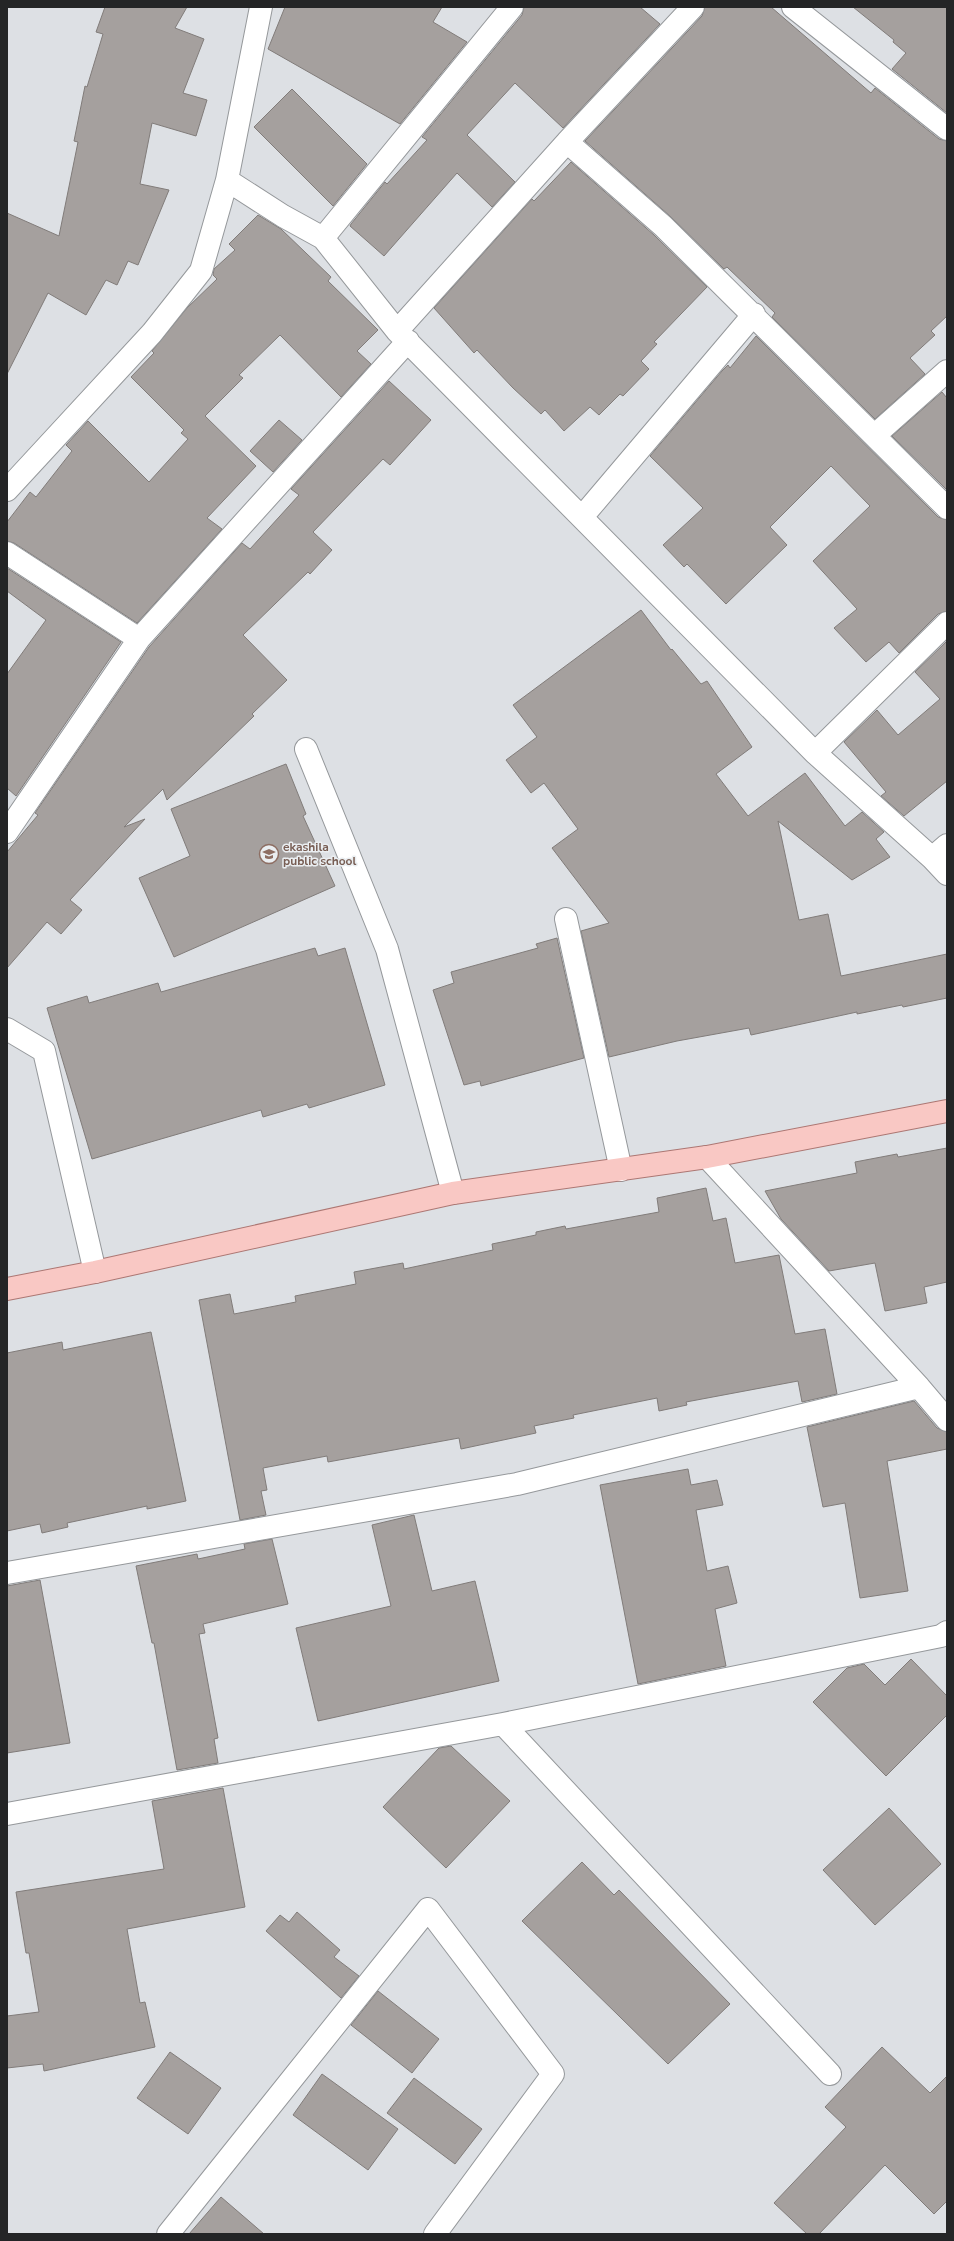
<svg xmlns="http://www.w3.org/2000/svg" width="954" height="2241" viewBox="0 0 954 2241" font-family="'Nunito Sans',sans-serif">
  <rect width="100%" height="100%" fill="#dde0e4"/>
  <path fill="#a5a09e" stroke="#817c7a" d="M 105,7 L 187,7 L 175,28 L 204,39 L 183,93 L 207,100 L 196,136 L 152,123 L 140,184 L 169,190 L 138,265 L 128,261 L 117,285 L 106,280 L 86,315 L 48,293 L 7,374 L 7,213 L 59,236 L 78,142 L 74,141 L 85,86 L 87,87 L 103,34 L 96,32 Z
    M 285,7 L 442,7 L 433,22 L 467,42 L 400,124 L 268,49 Z
    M 524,7 L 640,7 L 660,24 L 563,128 L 515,83 L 467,135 L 515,182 L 492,207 L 457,173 L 384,256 L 350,226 L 351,224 L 385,182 L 387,184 L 427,140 L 422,137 L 522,15 Z
    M 705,7 L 771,7 L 871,93 L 875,88 L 939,139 L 947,141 L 947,316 L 931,331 L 935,335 L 910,358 L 925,374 L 875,419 L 772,317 L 775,313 L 727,267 L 724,269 L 671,217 L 585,141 L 702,16 Z
    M 853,7 L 947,7 L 947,113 L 892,69 L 906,53 L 893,42 L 894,40 Z
    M 292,89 L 367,164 L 333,206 L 254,127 Z
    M 571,162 L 654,235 L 707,287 L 654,342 L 657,344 L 641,361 L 649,369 L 623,396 L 620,394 L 599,415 L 590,407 L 564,431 L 545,410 L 541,414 L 513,388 L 477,350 L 474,353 L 434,308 L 532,199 L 534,201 Z
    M 258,215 L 281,229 L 331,277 L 328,281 L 378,330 L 357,351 L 371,364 L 341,397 L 280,335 L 239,375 L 243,378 L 205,416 L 256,466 L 207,518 L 222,529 L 137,623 L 14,543 L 7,541 L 7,522 L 30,492 L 36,497 L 72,451 L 66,445 L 88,421 L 149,482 L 188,439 L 181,433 L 184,430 L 131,377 L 154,353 L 152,351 L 187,308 L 217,279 L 213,275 L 214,269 L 235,250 L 229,244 Z
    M 756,336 L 938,517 L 947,520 L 947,611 L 938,614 L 899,653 L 889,642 L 866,662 L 834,628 L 857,609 L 813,561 L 870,506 L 831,466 L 770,527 L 787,545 L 726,604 L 687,564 L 684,567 L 663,545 L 703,508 L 650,456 L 722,371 L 728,365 L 730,368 Z
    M 389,381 L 431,420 L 390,465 L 383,459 L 313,532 L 332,550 L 310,574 L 308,572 L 243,635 L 287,680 L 252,714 L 254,716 L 167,800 L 163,789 L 124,827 L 145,819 L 70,900 L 82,910 L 61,934 L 47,922 L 7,968 L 7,852 L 38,815 L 35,813 L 149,647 L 242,543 L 250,549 L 299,495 L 291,489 Z
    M 942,392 L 947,398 L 947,490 L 892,436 Z
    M 279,420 L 302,440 L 273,472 L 250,451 Z
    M 7,568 L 121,642 L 16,796 L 7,788 L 7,674 L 46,620 L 7,591 Z
    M 641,610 L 671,650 L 672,649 L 701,684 L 707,681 L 752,747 L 716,774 L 748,816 L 805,773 L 845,826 L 862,812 L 884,832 L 876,839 L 890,857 L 852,880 L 778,821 L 799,920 L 828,914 L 841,976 L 947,954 L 947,998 L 903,1007 L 902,1005 L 857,1014 L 857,1012 L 751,1035 L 749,1028 L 677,1041 L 609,1057 L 581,931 L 609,923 L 552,848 L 578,829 L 544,783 L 531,793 L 506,760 L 537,737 L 513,705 Z
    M 947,641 L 947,781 L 904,816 L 881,796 L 886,792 L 844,742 L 877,710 L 898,735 L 940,699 L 915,672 Z
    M 286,764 L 306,814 L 303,816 L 335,886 L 174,957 L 139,878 L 190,856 L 171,809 Z
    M 557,938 L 584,1058 L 481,1086 L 480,1081 L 464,1085 L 433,990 L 454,983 L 451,972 L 538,948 L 536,944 Z
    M 315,948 L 318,956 L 345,948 L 385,1085 L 309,1108 L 307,1104 L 263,1117 L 261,1110 L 92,1159 L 47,1008 L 87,996 L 89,1003 L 158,983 L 161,992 Z
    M 947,1148 L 947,1282 L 924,1287 L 927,1303 L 885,1311 L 875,1263 L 829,1271 L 781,1219 L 765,1191 L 857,1173 L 855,1162 L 897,1154 L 898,1157 Z
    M 706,1188 L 713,1221 L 726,1218 L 735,1263 L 779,1255 L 795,1334 L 825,1329 L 837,1394 L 802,1402 L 798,1381 L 686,1402 L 687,1405 L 659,1411 L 657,1398 L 573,1415 L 574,1418 L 534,1426 L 536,1433 L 461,1449 L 459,1438 L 328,1462 L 327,1456 L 263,1468 L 267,1490 L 261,1491 L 266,1515 L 240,1520 L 199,1300 L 230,1294 L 234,1314 L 296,1302 L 295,1296 L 356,1284 L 354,1272 L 403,1263 L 404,1269 L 493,1250 L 492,1244 L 536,1235 L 536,1232 L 565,1226 L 566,1229 L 659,1212 L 657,1198 Z
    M 151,1332 L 186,1501 L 147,1509 L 147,1506 L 67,1523 L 68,1527 L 42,1533 L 40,1524 L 7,1531 L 7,1353 L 62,1342 L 63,1350 Z
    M 914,1401 L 937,1428 L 947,1432 L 947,1449 L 887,1461 L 908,1591 L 860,1598 L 845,1503 L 823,1507 L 807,1427 Z
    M 688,1469 L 691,1485 L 717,1480 L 723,1505 L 696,1510 L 707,1571 L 728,1566 L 737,1603 L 715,1609 L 726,1666 L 638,1684 L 600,1485 Z
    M 414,1515 L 432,1591 L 475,1581 L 499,1681 L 318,1721 L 296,1628 L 391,1606 L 372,1525 Z
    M 272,1539 L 288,1604 L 203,1624 L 205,1633 L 199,1634 L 218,1738 L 214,1739 L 218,1763 L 177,1770 L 154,1643 L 152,1643 L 136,1566 L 197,1554 L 198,1559 L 245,1549 L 244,1544 Z
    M 40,1580 L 70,1743 L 7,1753 L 7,1586 Z
    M 911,1659 L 947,1696 L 947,1715 L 886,1776 L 813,1702 L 847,1668 L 864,1664 L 885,1685 Z
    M 451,1746 L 510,1801 L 446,1868 L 383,1807 L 439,1748 Z
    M 223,1788 L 245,1907 L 127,1929 L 140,2003 L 145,2002 L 155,2047 L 44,2071 L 43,2064 L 7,2068 L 7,2016 L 39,2012 L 29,1953 L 26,1953 L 16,1892 L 164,1869 L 152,1801 Z
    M 889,1808 L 941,1864 L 875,1925 L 823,1870 Z
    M 582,1862 L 614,1895 L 619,1890 L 730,2004 L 668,2064 L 522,1921 Z
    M 297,1912 L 340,1950 L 334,1957 L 359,1976 L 341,1998 L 266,1931 L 280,1915 L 289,1922 Z
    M 378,1991 L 439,2039 L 412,2073 L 351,2025 Z
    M 882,2047 L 930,2093 L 947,2076 L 947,2201 L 934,2214 L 885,2165 L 819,2234 L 807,2234 L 774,2203 L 846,2127 L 825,2107 Z
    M 170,2052 L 221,2088 L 188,2134 L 137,2098 Z
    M 322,2074 L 398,2129 L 368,2170 L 293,2115 Z
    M 414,2078 L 482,2129 L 455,2164 L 387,2113 Z
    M 221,2197 L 264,2234 L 189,2234 Z"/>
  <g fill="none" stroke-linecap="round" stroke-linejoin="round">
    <g stroke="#95989b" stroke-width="24">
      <path id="minor" d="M 793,7 L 947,129
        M 567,142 L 693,7
        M 227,180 L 283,216 L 323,238 L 397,331 L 815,753 L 932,858 L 947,874
        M 323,238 L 512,7
        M 397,331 L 567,142 L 663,226 L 947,508
        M 875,435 L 947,371
        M 7,490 L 152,333 L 201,271 L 227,180 L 261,7
        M 582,517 L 754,314
        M 7,553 L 139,639 L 7,832
        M 139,639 L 408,341
        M 306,749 L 387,949 L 453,1193
        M 815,753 L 947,623
        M 932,858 L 947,845
        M 566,919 L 621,1170
        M 7,1029 L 44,1051 L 95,1272
        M 707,1157 L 919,1387 L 947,1420
        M 7,1573 L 517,1484 L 919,1387
        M 503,1724 L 830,2074
        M 7,1814 L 503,1724 L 941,1636 L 947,1632
        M 168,2234 L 428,1909 L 553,2074 L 435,2234"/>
    </g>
    <g stroke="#ac7773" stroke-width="24">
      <path id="major" d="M 7,1289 L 95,1272 L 453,1193 L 707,1157 L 947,1111"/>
    </g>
    <use href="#minor" stroke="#fff" stroke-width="22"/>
    <use href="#major" stroke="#f9c8c4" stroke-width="22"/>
  </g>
  <defs>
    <g id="school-ring" transform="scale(1)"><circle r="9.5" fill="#eaeef1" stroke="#8d6e63" stroke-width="1.5"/><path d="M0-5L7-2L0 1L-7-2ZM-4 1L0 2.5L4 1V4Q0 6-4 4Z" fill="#8d6e63"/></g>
  </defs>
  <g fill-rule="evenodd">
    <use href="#school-ring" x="269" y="854"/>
  </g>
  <g text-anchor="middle" stroke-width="3" stroke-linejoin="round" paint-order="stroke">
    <g font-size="12" font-weight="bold" fill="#785e54" stroke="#eaeef1" text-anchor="start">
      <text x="283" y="851">ekashila<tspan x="283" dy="14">public school</tspan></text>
    </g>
  </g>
  <rect width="954" height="2241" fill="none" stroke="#242526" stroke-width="16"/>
</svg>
